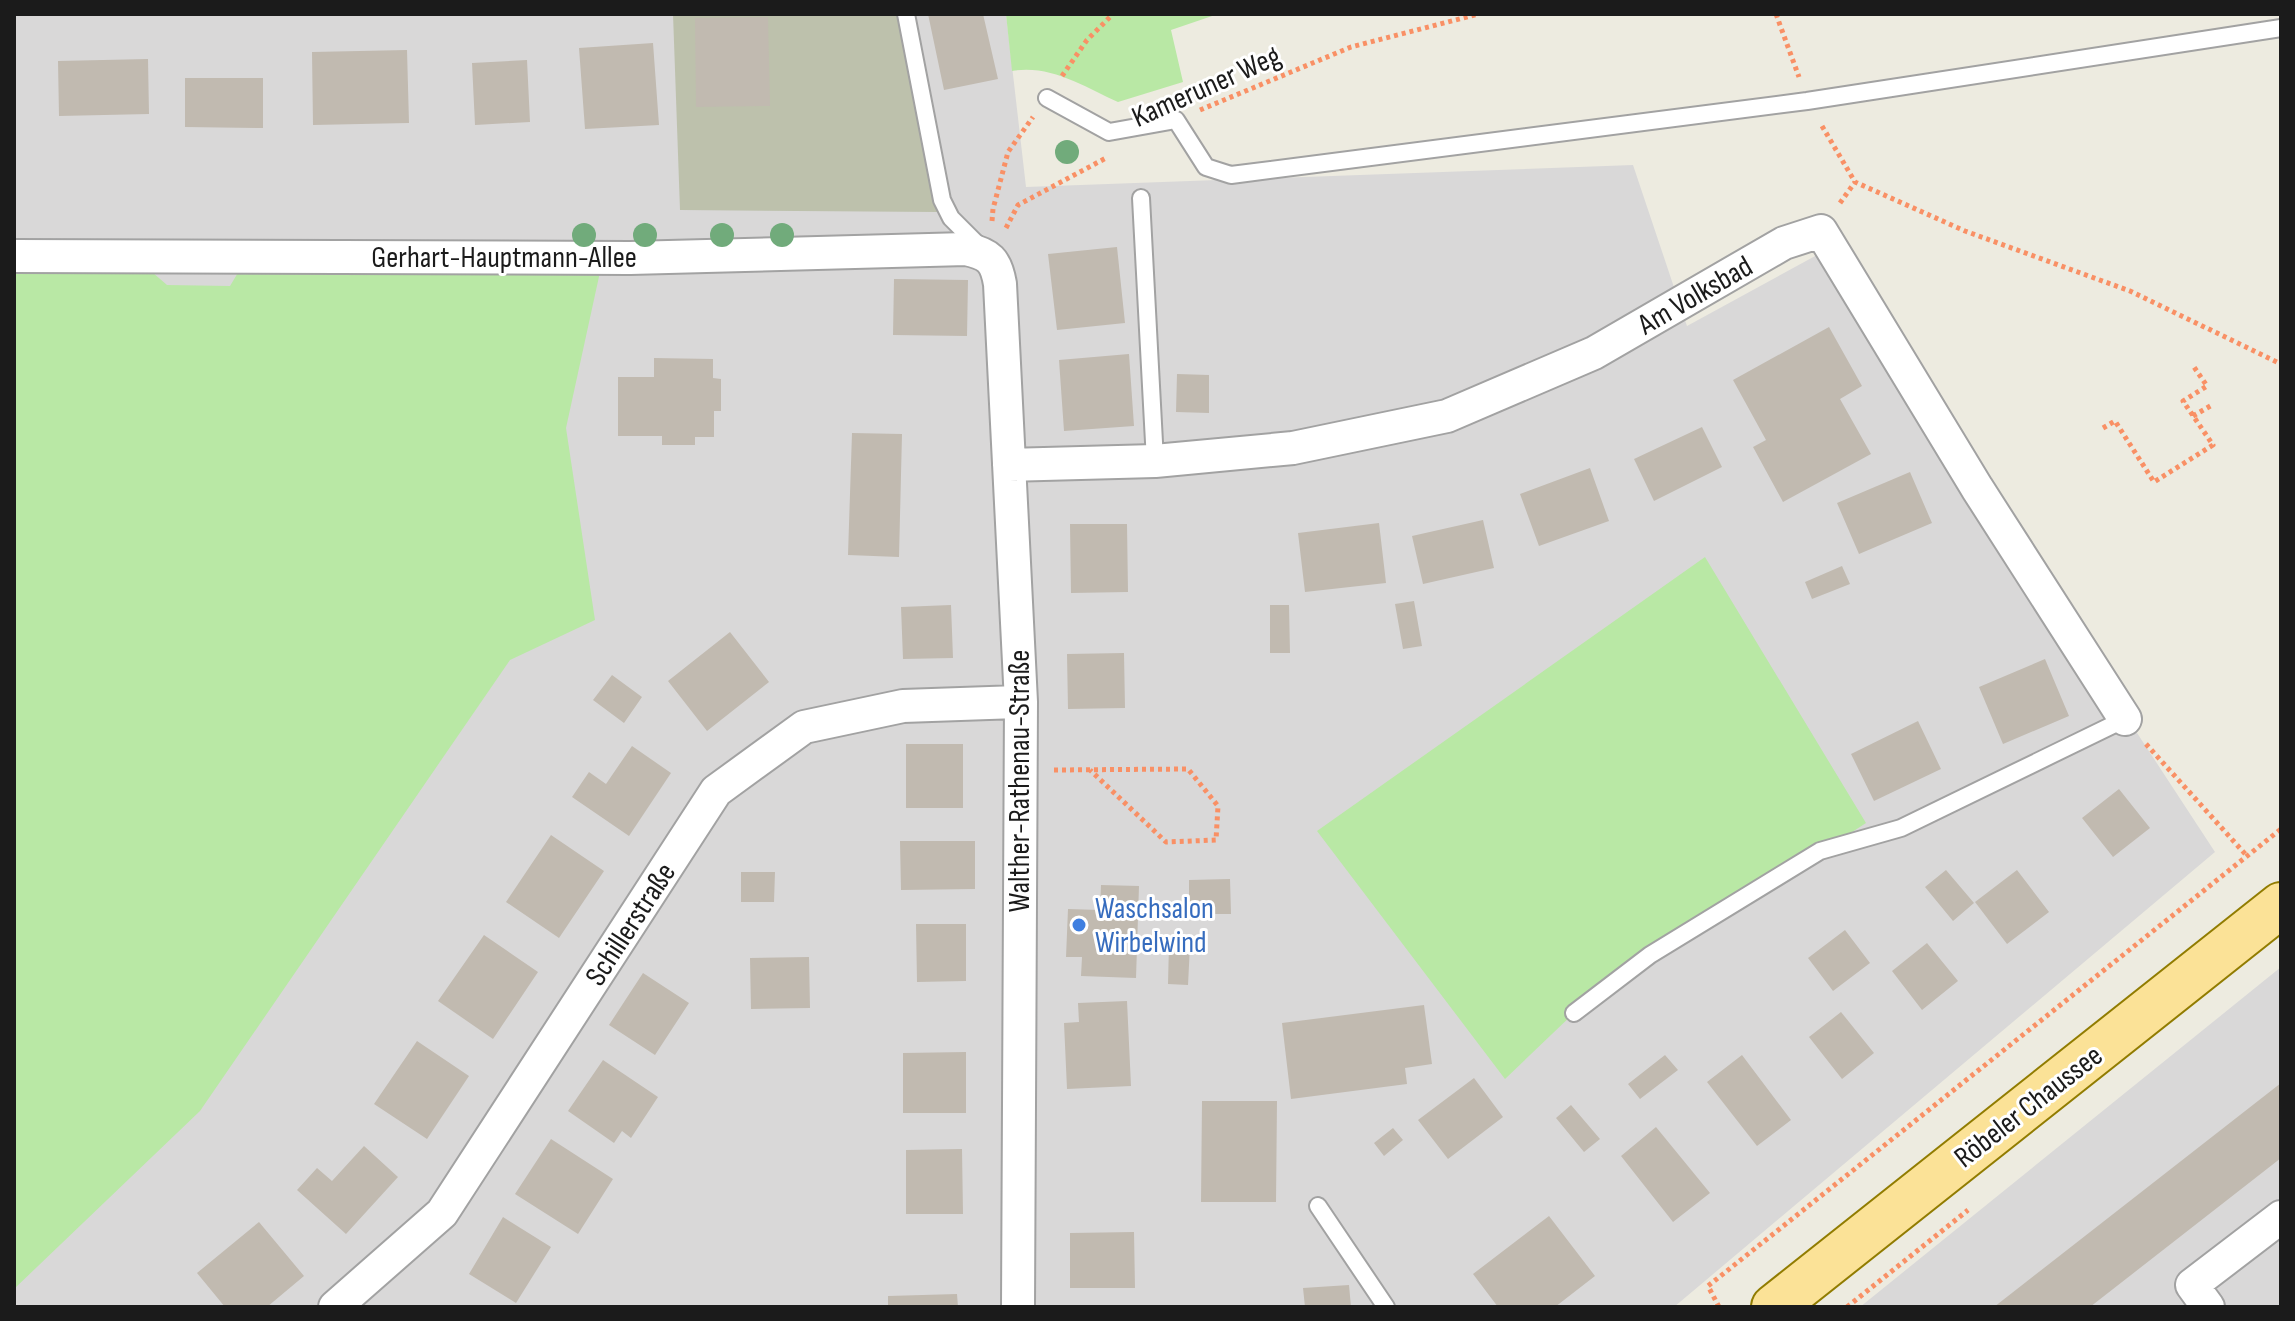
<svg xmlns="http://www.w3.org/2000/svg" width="2295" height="1321" viewBox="0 0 2295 1321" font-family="'Sofia Sans Condensed',sans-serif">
  <rect width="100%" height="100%" fill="#edebe0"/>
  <path fill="#d9d8d8" d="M 14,14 L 1006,14 L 1026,187 L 1633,165 L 1687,326 L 1828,249 L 1991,510 L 2215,852 L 1674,1307 L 14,1307 Z
    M 2281,967 L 2281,1307 L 1860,1307 Z"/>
  <path fill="#bdc1ac" d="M 673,14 L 898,14 L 937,212 L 680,210 Z"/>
  <path fill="#b9e8a5" d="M 1006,14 L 1218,14 L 1171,30 L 1183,82 L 1118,102 C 1085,87 1050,64 1012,71 Z
    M 14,271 L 152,272 L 167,285 L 230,286 L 239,271 L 600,272 L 566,428 L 595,620 L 510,660 L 200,1111 L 14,1289 Z
    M 1705,557 L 1866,823 L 1574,1013 L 1505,1079 L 1317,831 Z"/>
  <path fill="#c1bab0" d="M 928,14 L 983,14 L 998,79 L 944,90 Z
    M 768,17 L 770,106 L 696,107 L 695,18 Z
    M 653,43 L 659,125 L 585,129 L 579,48 Z
    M 407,50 L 409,123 L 313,125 L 312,52 Z
    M 148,59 L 149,114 L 59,116 L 58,61 Z
    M 527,60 L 530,122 L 475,125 L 472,63 Z
    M 185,78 L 263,78 L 263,128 L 185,127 Z
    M 1117,247 L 1125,323 L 1057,330 L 1048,254 Z
    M 894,279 L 968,280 L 967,336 L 893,335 Z
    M 1829,327 L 1862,386 L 1840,399 L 1871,454 L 1783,502 L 1753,447 L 1766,440 L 1733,380 Z
    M 1129,354 L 1134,426 L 1064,431 L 1059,360 Z
    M 654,358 L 713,359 L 713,378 L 721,379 L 721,411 L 714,411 L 714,437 L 695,437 L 695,445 L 662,445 L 662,436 L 618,436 L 618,377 L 654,377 Z
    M 1177,374 L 1209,375 L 1209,413 L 1176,412 Z
    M 1702,427 L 1722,467 L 1654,501 L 1634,459 Z
    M 852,433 L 902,434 L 899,557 L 848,555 Z
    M 1590,468 L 1609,521 L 1539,546 L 1520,494 Z
    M 1910,472 L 1932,523 L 1859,554 L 1837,503 Z
    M 1483,520 L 1494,568 L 1423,584 L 1412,536 Z
    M 1379,523 L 1386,583 L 1305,592 L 1298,533 Z
    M 1070,524 L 1127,524 L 1128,592 L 1071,593 Z
    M 1842,566 L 1850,584 L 1812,599 L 1805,582 Z
    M 1414,601 L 1422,646 L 1403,649 L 1395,604 Z
    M 951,605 L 953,658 L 903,659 L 901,607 Z
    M 1270,605 L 1289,605 L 1290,653 L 1270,653 Z
    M 730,632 L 769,682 L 707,731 L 668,681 Z
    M 1124,653 L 1125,708 L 1068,709 L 1067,654 Z
    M 2045,659 L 2069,716 L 2003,744 L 1979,687 Z
    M 612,675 L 642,697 L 624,723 L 593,700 Z
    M 1918,721 L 1941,769 L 1874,801 L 1851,754 Z
    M 906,744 L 963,744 L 963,808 L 906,808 Z
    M 632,746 L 671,773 L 629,836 L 572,797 L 589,772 L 606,784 Z
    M 2119,789 L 2150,828 L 2113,857 L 2082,818 Z
    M 551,835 L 604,871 L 559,938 L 506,902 Z
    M 900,841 L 975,841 L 975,889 L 901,890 Z
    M 1946,870 L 1974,903 L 1953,921 L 1925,887 Z
    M 2017,870 L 2049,912 L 2007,944 L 1975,902 Z
    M 741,872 L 775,872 L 774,902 L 741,902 Z
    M 1230,879 L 1231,914 L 1189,914 L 1189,880 Z
    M 1101,885 L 1139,886 L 1136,978 L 1081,976 L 1082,957 L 1066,957 L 1068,909 L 1100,910 Z
    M 916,924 L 966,924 L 966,981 L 917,982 Z
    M 1845,930 L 1870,963 L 1833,991 L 1808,958 Z
    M 484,935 L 538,972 L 493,1039 L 438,1001 Z
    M 1927,943 L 1958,981 L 1922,1010 L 1892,971 Z
    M 1169,944 L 1190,945 L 1188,985 L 1168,984 Z
    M 809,957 L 810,1008 L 751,1009 L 750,958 Z
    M 643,973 L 689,1003 L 655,1055 L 609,1025 Z
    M 1127,1001 L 1131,1086 L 1067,1089 L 1064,1023 L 1079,1022 L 1078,1003 Z
    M 1424,1005 L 1432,1064 L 1405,1068 L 1407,1084 L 1291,1099 L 1282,1023 Z
    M 1841,1012 L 1874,1053 L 1842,1079 L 1809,1037 Z
    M 417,1041 L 469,1076 L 427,1139 L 374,1104 Z
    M 966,1052 L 966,1113 L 903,1113 L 903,1053 Z
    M 1665,1055 L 1678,1070 L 1640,1099 L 1628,1084 Z
    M 1742,1055 L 1791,1120 L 1757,1146 L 1707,1082 Z
    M 603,1060 L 658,1097 L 631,1138 L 622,1131 L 614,1143 L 568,1111 Z
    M 1474,1078 L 1503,1117 L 1448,1159 L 1418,1120 Z
    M 2281,1083 L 2281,1158 L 2090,1307 L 1994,1307 Z
    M 1202,1101 L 1277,1101 L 1276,1202 L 1201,1202 Z
    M 1571,1105 L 1600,1139 L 1584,1152 L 1556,1118 Z
    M 1656,1127 L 1710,1193 L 1673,1222 L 1621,1156 Z
    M 1393,1128 L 1403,1140 L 1384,1156 L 1374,1143 Z
    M 551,1139 L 613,1179 L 578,1234 L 515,1194 Z
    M 364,1146 L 398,1177 L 346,1234 L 297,1190 L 317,1168 L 332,1181 Z
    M 962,1149 L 963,1214 L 906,1214 L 906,1150 Z
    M 1549,1216 L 1595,1276 L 1555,1307 L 1498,1307 L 1473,1274 Z
    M 503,1217 L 551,1247 L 516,1303 L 469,1274 Z
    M 259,1222 L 304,1276 L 267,1307 L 225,1307 L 197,1273 Z
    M 1134,1232 L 1135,1288 L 1070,1288 L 1070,1233 Z
    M 1349,1285 L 1351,1307 L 1305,1307 L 1303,1288 Z
    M 957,1294 L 958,1307 L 888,1307 L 888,1296 Z"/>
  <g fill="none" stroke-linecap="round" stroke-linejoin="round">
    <g stroke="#a2a2a2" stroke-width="20">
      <path id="service" d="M 906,14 L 942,200 L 951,218 L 981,248
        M 1047,98 L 1109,132 L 1176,120 L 1206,167 L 1231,175 L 1807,101 L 2281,28
        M 1141,198 L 1155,461
        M 1574,1013 L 1650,955 L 1820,851 L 1901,828 L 2125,719
        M 1318,1206 L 1386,1307"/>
    </g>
    <g stroke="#a2a2a2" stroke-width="36">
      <path id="minor" d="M 14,256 L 630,258 L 966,249 C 989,254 996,260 1000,284 L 1021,702 L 1018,1307
        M 1009,465 L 1155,461 L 1293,448 L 1447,416 L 1594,353 L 1784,243 L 1821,231 L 1977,488 L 2125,719
        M 335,1307 L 442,1213 L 716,791 L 804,727 L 903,706 L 1021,702
        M 2208,1307 L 2192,1285 L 2281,1217"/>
    </g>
    <g stroke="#917c01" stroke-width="48">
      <path id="primary" d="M 1774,1307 L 2281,905"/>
    </g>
    <path stroke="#f99065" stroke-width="5" stroke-dasharray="4 4" stroke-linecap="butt" d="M 1776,14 L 1799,77
      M 1062,76 L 1087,40 L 1113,14
      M 1200,110 L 1351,47 L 1479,14
      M 1822,126 L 1855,182 L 1965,231 L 2130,291 L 2281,364
      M 1840,203 L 1855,182
      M 992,221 L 993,209 L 1008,152 L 1033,117
      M 1006,228 L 1018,205 L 1106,158
      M 2193,416 L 2212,405
      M 2103,428 L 2115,421 L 2154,482 L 2213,445 L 2183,401 L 2207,386 L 2194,367
      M 2146,744 L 2247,856
      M 1054,770 L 1188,769 L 1218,806 L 1216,840 L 1166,842 L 1090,770
      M 1719,1307 L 1708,1286 L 2281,829
      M 1847,1307 L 1968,1210"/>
    <use href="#service" stroke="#fff" stroke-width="16"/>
    <use href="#minor" stroke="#fff" stroke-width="32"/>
    <use href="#primary" stroke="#fbe297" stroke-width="44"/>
  </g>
  <g fill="#71ab7b">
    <circle cx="1067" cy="152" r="12"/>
    <circle cx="584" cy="235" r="12"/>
    <circle cx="645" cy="235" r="12"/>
    <circle cx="722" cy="235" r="12"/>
    <circle cx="782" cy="235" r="12"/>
  </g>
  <circle fill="#3f7fe0" stroke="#fff" stroke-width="3" cx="1079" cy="925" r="8"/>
  <g text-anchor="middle" stroke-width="6" stroke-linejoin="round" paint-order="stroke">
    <g font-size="30" fill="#1b1b1b" stroke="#fff">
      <text transform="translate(1206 86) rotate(-24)" y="10">Kameruner Weg</text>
      <text x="504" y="267">Gerhart-Hauptmann-Allee</text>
      <text transform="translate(1695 295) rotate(-30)" y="10">Am Volksbad</text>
      <text transform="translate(1019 781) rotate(-90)" y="10">Walther-Rathenau-Straße</text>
      <text transform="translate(630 924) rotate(-57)" y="10">Schillerstraße</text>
      <text transform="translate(2028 1106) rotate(-38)" y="10">Röbeler Chaussee</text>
    </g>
    <g font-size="30" fill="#366cbe" stroke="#fff" text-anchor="start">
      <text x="1095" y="918">Waschsalon<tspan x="1095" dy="34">Wirbelwind</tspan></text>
    </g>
  </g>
  <rect width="2295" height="1321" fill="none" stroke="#1b1b1b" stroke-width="32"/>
</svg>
